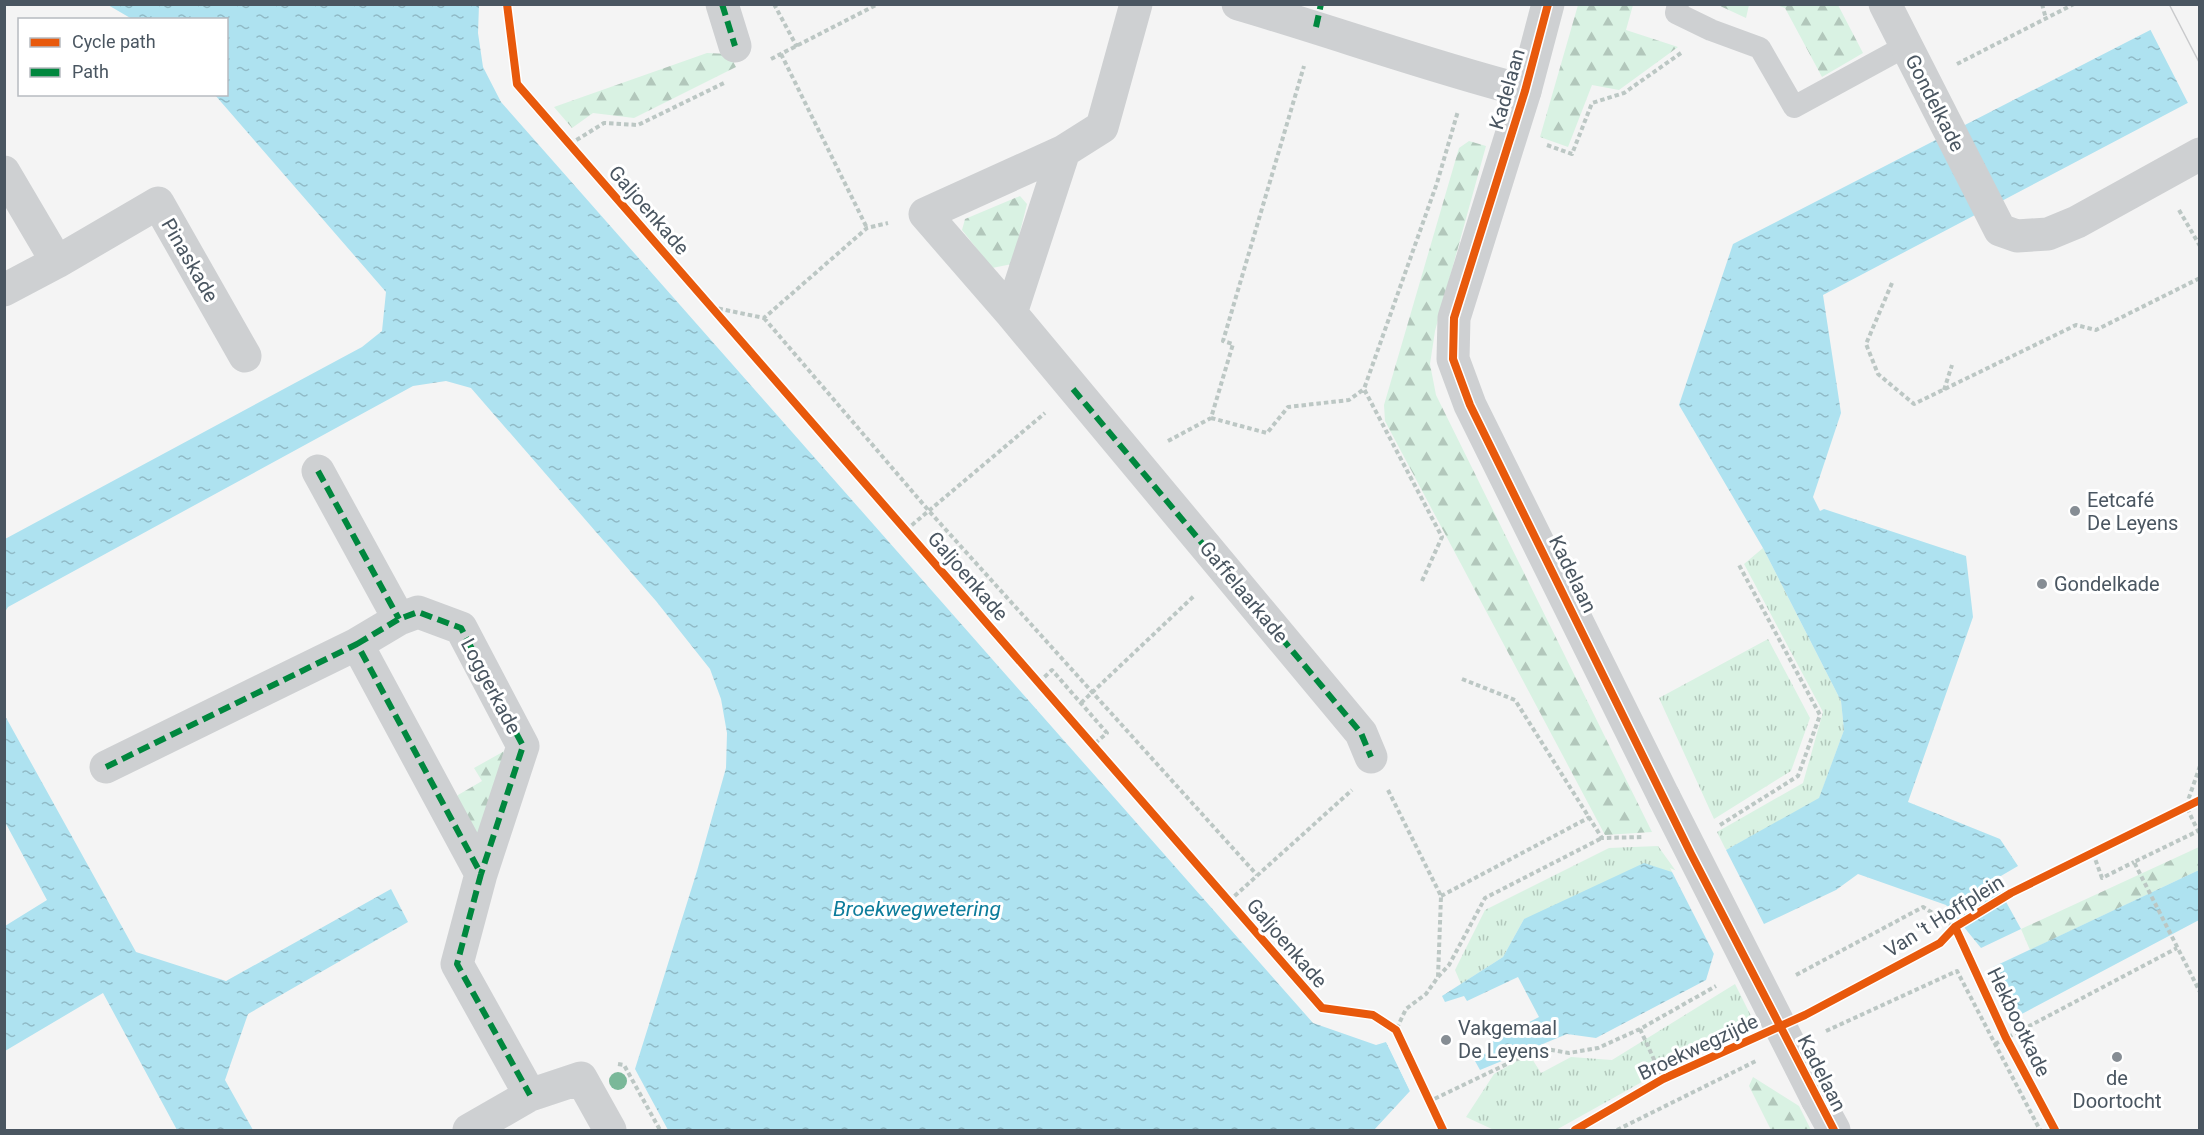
<svg xmlns="http://www.w3.org/2000/svg" width="2204" height="1135" viewBox="0 0 2204 1135" font-family="Roboto,sans-serif">
  <defs>
    <pattern id="grass-tufts" width="24" height="20" patternUnits="userSpaceOnUse" patternTransform="scale(1.5)"><rect width="24" height="20" fill="#d9f2e3"/><path d="M3 7l-1-3M5 7V3M7 7l1-3M15 17l-1-3M17 17v-4M19 17l1-3" fill="none" stroke="#b2c7bb"/></pattern>
    <pattern id="forest-firs" width="22" height="20" patternUnits="userSpaceOnUse" patternTransform="scale(1.5)"><rect width="22" height="20" fill="#d9f2e3"/><path d="M5 1l3.5 6h-7zM16 11l3.5 6h-7z" fill="#b2c7bb"/></pattern>
    <pattern id="water-ripples" width="26" height="14" patternUnits="userSpaceOnUse" patternTransform="scale(1.5)"><rect width="26" height="14" fill="#aee2f0"/><path d="M2 4q2-2 4 0t4 0M15 11q2-2 4 0t4 0" fill="none" stroke="#90bac6"/></pattern>
  </defs>
  <rect width="100%" height="100%" fill="#f4f4f4"/>
  <path fill="url(#grass-tufts)" d="M 1763,548 L 1841,701 L 1844,730 L 1819,799 L 1726,850 L 1717,832 L 1803,783 L 1823,712 L 1744,564 Z
    M 1768,639 L 1810,718 L 1791,771 L 1714,819 L 1659,698 Z
    M 1658,846 L 1678,874 L 1524,919 L 1503,957 L 1461,984 L 1455,970 L 1485,910 L 1609,848 Z
    M 1735,984 L 1753,1020 L 1556,1130 L 1494,1130 L 1466,1117 L 1494,1074 L 1529,1054 L 1541,1073 L 1571,1057 L 1612,1060 Z"/>
  <path fill="url(#forest-firs)" d="M 1578,5 L 1633,5 L 1626,30 L 1678,47 L 1619,90 L 1592,85 L 1568,147 L 1540,137 Z
    M 1718,5 L 1749,5 L 1746,18 Z
    M 1777,5 L 1838,5 L 1863,53 L 1822,77 L 1785,8 Z
    M 707,53 L 729,54 L 736,67 L 634,118 L 593,113 L 572,128 L 554,107 Z
    M 1469,141 L 1486,146 L 1435,331 L 1430,364 L 1436,395 L 1652,832 L 1605,835 L 1385,421 L 1384,405 L 1459,148 Z
    M 1020,196 L 1027,204 L 1012,264 L 992,268 L 962,230 L 965,219 Z
    M 508,749 L 483,837 L 474,842 L 453,803 L 458,795 L 482,781 L 474,768 Z
    M 2199,847 L 2199,870 L 2030,950 L 2021,929 Z
    M 1753,1077 L 1799,1106 L 1811,1130 L 1771,1130 L 1749,1086 Z"/>
  <path fill="url(#water-ripples)" d="M 108,5 L 479,5 L 478,33 L 483,67 L 501,102 L 1313,1023 L 1376,1045 L 1386,1042 L 1410,1091 L 1374,1130 L 668,1130 L 635,1069 L 697,871 L 726,768 L 727,733 L 721,699 L 710,669 L 656,601 L 471,388 L 446,381 L 413,386 L 8,607 L 5,612 L 5,539 L 362,347 L 382,331 L 386,292 L 215,95 L 226,94 L 226,20 L 132,19 Z
    M 2199,5 L 2199,97 L 1823,295 L 1841,413 L 1813,497 L 1820,511 L 1824,509 L 1966,556 L 1973,617 L 1908,802 L 2000,839 L 2018,866 L 1994,880 L 2021,929 L 1981,948 L 1946,905 L 1858,874 L 1836,890 L 1764,924 L 1715,950 L 1706,980 L 1596,1038 L 1567,1034 L 1480,1070 L 1475,1061 L 1490,1050 L 1487,1044 L 1539,1017 L 1518,977 L 1467,1001 L 1464,996 L 1445,1002 L 1442,996 L 1503,957 L 1524,919 L 1644,863 L 1678,874 L 1726,850 L 1819,798 L 1844,730 L 1841,701 L 1763,548 L 1679,405 L 1733,244 Z
    M 4,714 L 136,952 L 226,981 L 391,889 L 408,922 L 248,1014 L 225,1080 L 253,1130 L 177,1130 L 103,993 L 5,1051 L 5,926 L 47,900 L 5,822 Z
    M 2199,870 L 2199,920 L 2018,1016 L 1993,967 Z"/>
  <path fill="#f4f4f4" d="M 2193,4 L 2199,5 L 2200,100 L 2189,105 L 2149,27 Z
    M 1725,848 L 1765,926 L 1718,952 L 1716,958 L 1670,868 L 1677,871 Z
    M 1385,1039 L 1389,1040 L 1413,1090 L 1410,1091 Z"/>
  <g fill="none" stroke-linecap="round" stroke-linejoin="round">
    <path stroke="#bcc7c4" stroke-width="4" stroke-dasharray="4.5 3" stroke-linecap="butt" d="M 774,4 L 797,47
      M 2042,4 L 2046,19
      M 781,54 L 867,228
      M 771,59 L 878,4
      M 1957,64 L 2074,4
      M 570,144 L 604,123 L 638,125 L 724,83
      M 1547,145 L 1572,154 L 1592,103 L 1624,93 L 1681,53
      M 2179,210 L 2200,246
      M 1892,283 L 1866,344 L 1878,374 L 1914,404 L 2076,325 L 2096,330 L 2200,278
      M 711,307 L 764,318 L 867,228 L 888,223
      M 764,318 L 929,511 L 1257,875
      M 1944,390 L 1952,365
      M 1211,418 L 1267,433 L 1288,407 L 1349,400 L 1364,389
      M 1168,441 L 1211,418 L 1233,344 L 1223,341 L 1304,66
      M 906,530 L 1045,413
      M 1422,581 L 1442,537 L 1364,389 L 1437,183 L 1458,111
      M 1462,679 L 1515,700 L 1602,838 L 1642,837
      M 1039,682 L 1052,670 L 1107,733 L 1093,745
      M 1081,703 L 1195,595
      M 2200,766 L 2186,806 L 2198,831 L 2134,862 L 2200,992
      M 1388,790 L 1441,896 L 1438,977 L 1426,994 L 1406,1009 L 1396,1030
      M 1720,825 L 1798,776 L 1820,715 L 1739,565
      M 2093,853 L 2102,878 L 2134,862
      M 1441,896 L 1590,817
      M 1229,901 L 1352,790
      M 1796,975 L 1923,907 L 1955,927
      M 1438,977 L 1449,965 L 1485,898 L 1602,838
      M 1640,1029 L 1663,1079
      M 1826,1031 L 1957,971 L 2040,1130
      M 1995,1044 L 2177,948
      M 618,1064 L 624,1065 L 660,1130
      M 1428,1102 L 1540,1048 L 1569,1053 L 1598,1048 L 1640,1029 L 1716,986
      M 1617,1130 L 1756,1061"/>
    <path stroke="#ced0d2" stroke-width="22" d="M 1678,4 L 1676,13 L 1711,30 L 1760,48 L 1794,107 L 1906,46"/>
    <path stroke="#ced0d2" stroke-width="33" d="M 722,4 L 735,46
      M 1136,4 L 1102,127 L 1064,151 L 925,214 L 1011,313 L 1361,733 L 1371,757
      M 1238,4 C 1334,32 1428,66 1525,91
      M 1885,4 L 2000,230 L 2017,236 L 2048,234 L 2077,222 L 2200,154
      M 4,172 L 57,262
      M 4,290 L 57,262 L 158,203 L 245,356
      M 1011,313 L 1064,151
      M 318,471 L 399,619
      M 357,644 L 399,619 L 418,612 L 461,628 L 523,746 L 481,874
      M 106,767 L 357,644 L 481,874 L 457,964 L 530,1095
      M 469,1130 L 530,1095 L 581,1078 L 610,1130"/>
    <path stroke="#ced0d2" stroke-width="33" d="M 1548,4 L 1525,91 L 1454,318 L 1453,359 L 1470,405 L 1664,797
      M 1817,1099 L 1834,1130"/>
    <path stroke="#c9cacc" stroke-width="1.5" d="M 2169,4 L 2200,64
      M 2199,4 L 2200,5"/>
    <path stroke="#ced0d2" stroke-width="33" d="M 1664,797 L 1817,1099"/>
    <path stroke="#00873e" stroke-width="6" stroke-dasharray="12 6" stroke-linecap="butt" d="M 722,4 L 735,46
      M 1316,27 L 1321,4
      M 1073,389 L 1361,733 L 1371,757
      M 318,471 L 399,619
      M 357,644 L 399,619 L 418,612 L 461,628 L 523,746 L 481,874
      M 106,767 L 357,644 L 481,874 L 457,964 L 530,1095"/>
    <g stroke="#fff" stroke-width="11">
      <path id="cycleway" d="M 507,4 L 517,84 L 1322,1008 L 1373,1015 L 1396,1030 L 1443,1130
        M 1548,4 L 1525,91 L 1454,318 L 1453,359 L 1470,405 L 1691,854 L 1834,1130
        M 1955,927 L 2006,1038 L 2055,1130
        M 1575,1130 L 1663,1079 L 1805,1015 L 1940,943 L 1955,927 L 2011,893 L 2200,800"/>
    </g>
    <use href="#cycleway" stroke="#e8590c" stroke-width="8"/>
  </g>
  <circle fill="#7ab899" cx="618" cy="1081" r="9"/>
  <g fill="#868d94" stroke="#fff" stroke-width="2">
    <circle cx="2075" cy="511" r="6"/>
    <circle cx="2042" cy="584" r="6"/>
    <circle cx="1446" cy="1040" r="6"/>
    <circle cx="2117" cy="1057" r="6"/>
  </g>
  <g text-anchor="middle" stroke-width="6" stroke-linejoin="round" paint-order="stroke">
    <g font-size="20" fill="#4a5661" stroke="#fff">
      <text transform="translate(1507 89) rotate(-74)" y="7">Kadelaan</text>
      <text transform="translate(1935 103) rotate(63)" y="7">Gondelkade</text>
      <text transform="translate(649 210) rotate(49)" y="7">Galjoenkade</text>
      <text transform="translate(190 260) rotate(60)" y="7">Pinaskade</text>
      <text transform="translate(1573 574) rotate(64)" y="7">Kadelaan</text>
      <text transform="translate(968 576) rotate(49)" y="7">Galjoenkade</text>
      <text transform="translate(1244 592) rotate(50)" y="7">Gaffelaarkade</text>
      <text transform="translate(491 686) rotate(62)" y="7">Loggerkade</text>
      <text transform="translate(1944 916) rotate(-32)" y="7">Van 't Hoffplein</text>
      <text transform="translate(1287 943) rotate(49)" y="7">Galjoenkade</text>
      <text transform="translate(2019 1022) rotate(64)" y="7">Hekbootkade</text>
      <text transform="translate(1698 1047) rotate(-25)" y="7">Broekwegzijde</text>
      <text transform="translate(1822 1073) rotate(63)" y="7">Kadelaan</text>
    </g>
    <g font-size="20" fill="#4a5661" stroke="#fff" text-anchor="start">
      <text x="2087" y="507">Eetcafé<tspan x="2087" dy="23">De Leyens</tspan></text>
      <text x="2054" y="591">Gondelkade</text>
      <text x="1458" y="1035">Vakgemaal<tspan x="1458" dy="23">De Leyens</tspan></text>
      <text x="2117" y="1085" text-anchor="middle">de<tspan x="2117" dy="23">Doortocht</tspan></text>
    </g>
    <g font-size="21" font-style="italic" fill="#0c7c9b" stroke="#fff">
      <text x="917" y="916">Broekwegwetering</text>
    </g>
  </g>
  <rect width="2204" height="1135" fill="none" stroke="#4a5661" stroke-width="12"/>
  <rect x="18" y="18" width="210" height="78" fill="#ffffff" stroke="#b7bbc0" stroke-width="1.5"/>
  <rect x="30" y="38" width="30" height="9" fill="#e8590c" stroke="#b7bbc0" stroke-width="1.5"/>
  <text x="72" y="48" font-size="18" fill="#4a5661">Cycle path</text>
  <rect x="30" y="68" width="30" height="9" fill="#00873e" stroke="#b7bbc0" stroke-width="1.5"/>
  <text x="72" y="78" font-size="18" fill="#4a5661">Path</text>
</svg>
